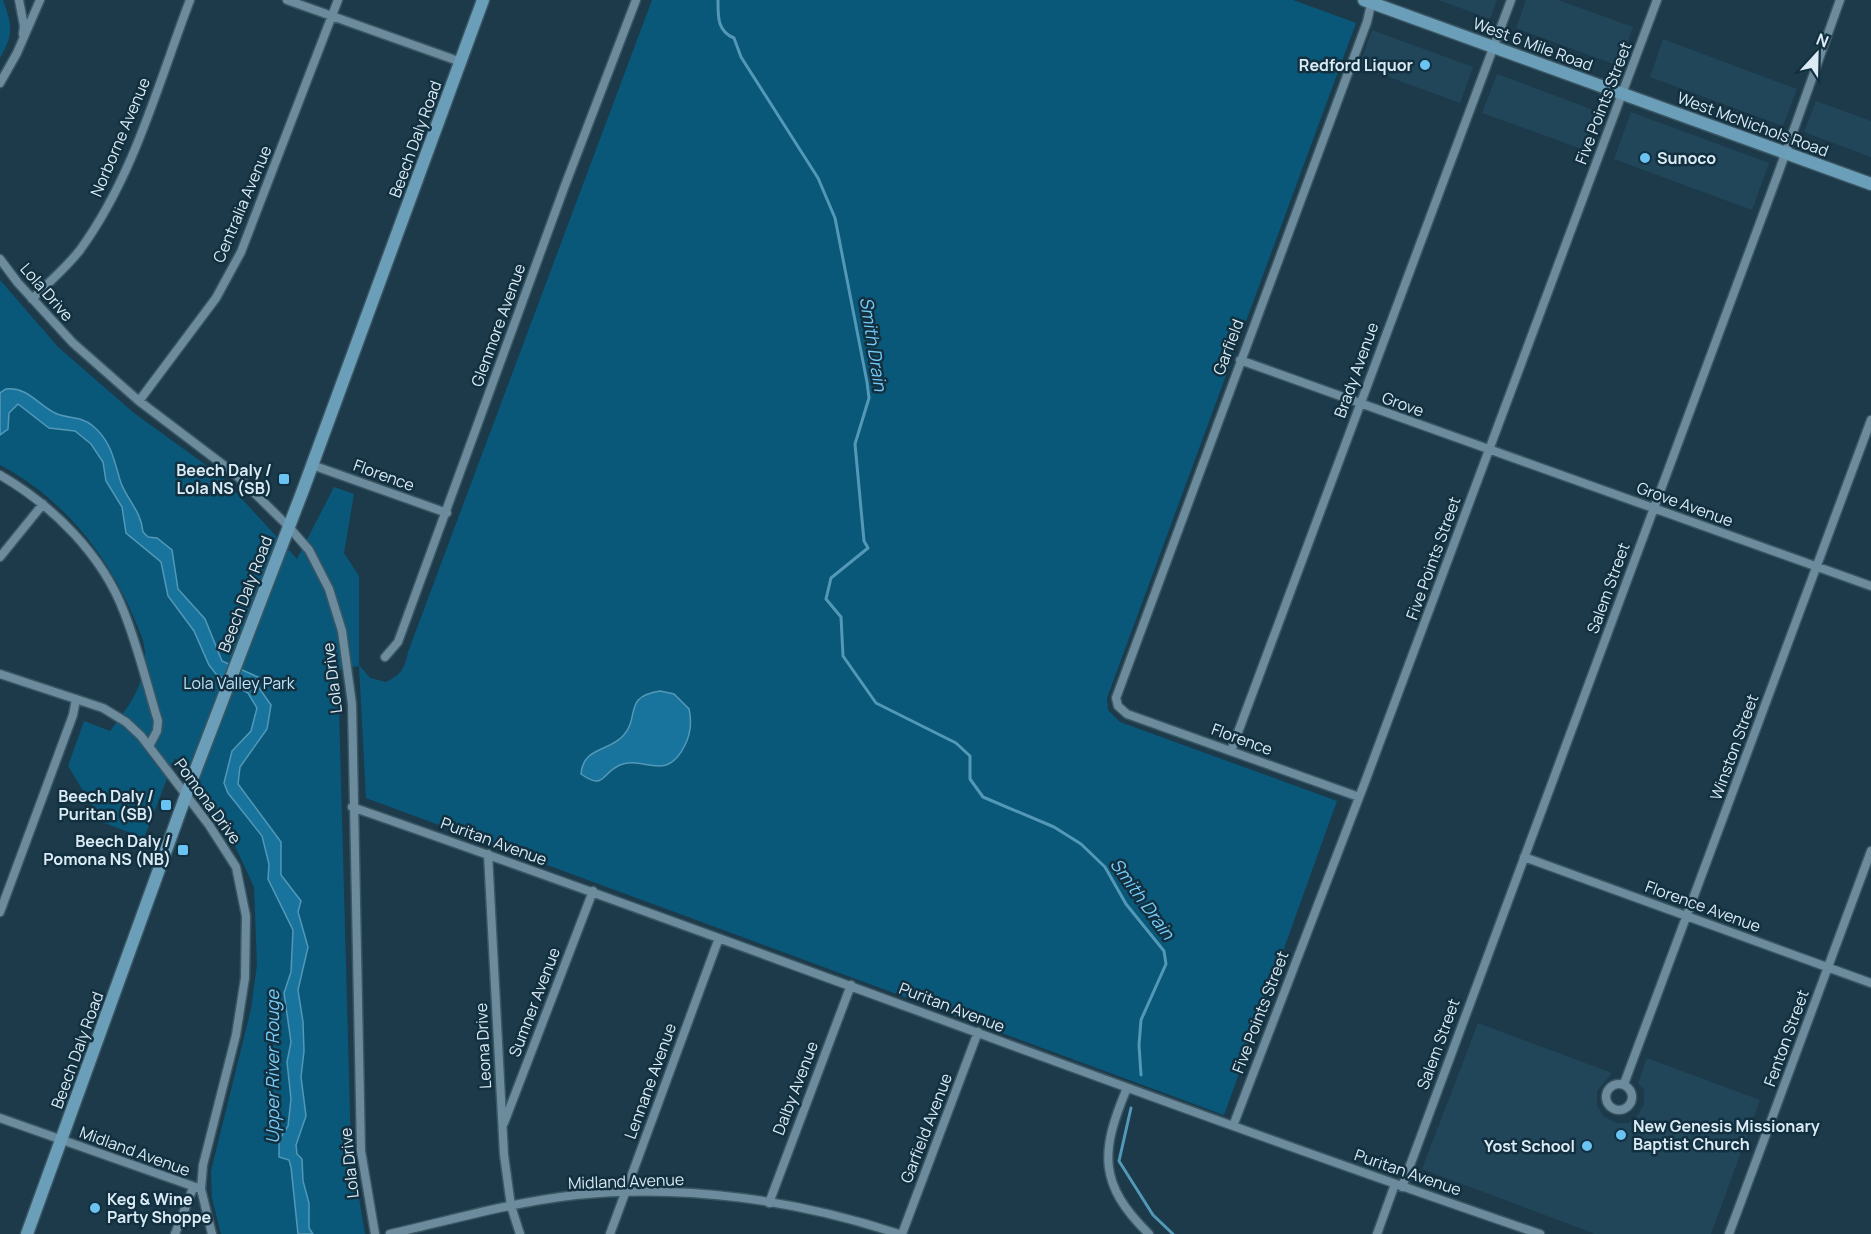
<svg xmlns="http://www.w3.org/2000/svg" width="1871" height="1234" viewBox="0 0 1871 1234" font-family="Manrope,sans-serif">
  <rect width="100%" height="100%" fill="#1c3a4a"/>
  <path fill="#21465a" d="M 1439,0 L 1497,0 L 1490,19 Z
    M 1526,0 L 1558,0 L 1633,27 L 1619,66 L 1516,28 Z
    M 1372,30 L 1473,67 L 1460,103 L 1359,66 Z
    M 1663,39 L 1797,89 L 1783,126 L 1650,77 Z
    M 1497,74 L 1596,111 L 1582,149 L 1482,113 Z
    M 1816,101 L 1871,121 L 1871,157 L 1804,132 Z
    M 1631,112 L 1769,163 L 1752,210 L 1614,159 Z
    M 1478,1023 L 1612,1073 L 1597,1091 L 1597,1106 L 1604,1117 L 1617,1123 L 1629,1123 L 1639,1114 L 1644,1103 L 1644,1090 L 1638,1083 L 1647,1058 L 1760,1100 L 1711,1234 L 1595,1234 L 1422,1169 Z"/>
  <path fill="#0a5879" d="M 0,0 L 3,0 C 12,25 14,34 0,58 Z
    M 652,0 L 1293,0 L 1356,23 L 1107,698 L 1108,710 L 1120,722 L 1337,801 L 1224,1115 L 366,798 L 359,666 L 338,670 L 351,1150 L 365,1234 L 221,1234 L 212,1198 L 211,1171 L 251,1009 L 257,965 L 254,887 L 229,833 L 175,758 L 144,838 L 102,822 L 68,766 L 84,721 L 110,731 C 128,708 146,684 145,653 C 145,642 138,627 134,618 C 108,554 61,497 0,465 L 0,280 L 58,347 L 134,413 L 221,476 L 297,559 L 334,487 L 354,494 L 344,553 L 359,576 L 359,665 L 370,678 L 386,682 C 401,675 405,668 408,652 Z"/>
  <path fill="#19749d" stroke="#5398b7" stroke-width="1.5" d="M 6,389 C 28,387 37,404 55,413 C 67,419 82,416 93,426 C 112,442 114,461 121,483 C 128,501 141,511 143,532 L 148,537 L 157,538 L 172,550 L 178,589 L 205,619 L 222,661 L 258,677 L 257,685 L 271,705 L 267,729 L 240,767 L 238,784 L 281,842 L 281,875 L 301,901 L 298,912 L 308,947 L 298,990 L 303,1022 L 304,1051 L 301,1077 L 306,1116 L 296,1145 L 297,1154 L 302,1159 L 303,1181 L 309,1203 L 309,1228 L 313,1234 L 298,1234 L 291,1167 L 289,1160 L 279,1157 L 279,1140 L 288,1126 L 291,1099 L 287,1062 L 291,1042 L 284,993 L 291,972 L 293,930 L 268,879 L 269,864 L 262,836 L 228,793 L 224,783 L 232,751 L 251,731 L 257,708 L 248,693 L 216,674 L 209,665 L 194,631 L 168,596 L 161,562 L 126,533 L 122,507 L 106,481 L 103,462 L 91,444 L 75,431 L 49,428 L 18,404 L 9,413 L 8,429 L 0,435 L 0,393 Z
    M 660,691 L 674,694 L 689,709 C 692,722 691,733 685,745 C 666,784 644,755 620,765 C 601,773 605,791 581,774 C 583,747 608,752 623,736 C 641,716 622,697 660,691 Z"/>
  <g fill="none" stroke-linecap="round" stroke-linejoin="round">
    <path stroke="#5398b7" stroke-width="3" d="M 718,0 C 718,16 717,31 734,38 L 741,57 L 818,178 L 835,218 L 867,382 L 869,398 L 855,444 L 864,541 L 868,548 L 831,578 L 826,599 L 841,617 L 843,656 L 876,703 L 956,743 L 970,756 L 970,779 L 983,797 L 1054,827 L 1081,844 L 1105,867 L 1126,904 L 1164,951 L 1166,964 L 1141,1020 L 1139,1045 L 1141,1075
      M 1131,1108 L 1119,1161 L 1153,1215 L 1173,1234"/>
    <g stroke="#3a5662" stroke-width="11">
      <path id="street" d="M 19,0 L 24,26 L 23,34
        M 287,0 L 461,62
        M 0,83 L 17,53 L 40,0
        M 0,259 L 18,283 L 73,343 L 139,401 L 234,473 L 288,526 L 309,550 L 329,589 L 342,631 L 352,704 L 361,1151 L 375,1234
        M 32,299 C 48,283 66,268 80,250 C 134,176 158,84 190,0
        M 1240,360 L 1871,586
        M 139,401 L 216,298 L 241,252 L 338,0
        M 312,465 L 447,513
        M 0,475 C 52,505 102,554 124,612 C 138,647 147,685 158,721 L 157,731 L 149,746
        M 0,557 L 43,504
        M 385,657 L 398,642 L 564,188 L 636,0
        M 0,674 L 103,708 L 126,722 L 141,736 L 209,825 L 236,867 L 246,916 L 245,978 L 236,1035 L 203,1165 L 201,1189 L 212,1234
        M 1231,751 L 1511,0
        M 1359,797 L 1127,714 L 1118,706 L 1116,698 L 1367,22 L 1372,0
        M 352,807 C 750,945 1142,1098 1540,1234
        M 488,854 L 504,1155 L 511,1206 L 520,1234
        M 1524,857 L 1871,983
        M 0,912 L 73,715 L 76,699
        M 1624,1084 L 1871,420
        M1606 1097a13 13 0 1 1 26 0a13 13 0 1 1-26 0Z
        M 1127,1088 C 1100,1152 1098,1184 1149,1234
        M 0,1118 L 201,1189
        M 504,1123 L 593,891
        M 1233,1126 L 1365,782 L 1657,0
        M 1402,1187 L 1778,174 L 1840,0
        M 769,1203 L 851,985
        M 175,1234 L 193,1188
        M 390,1234 C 451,1220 513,1202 576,1195 C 684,1184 797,1200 899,1234
        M 610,1234 L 719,938
        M 902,1234 L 978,1032
        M 1377,1234 L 1395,1184
        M 1729,1234 L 1871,851"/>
    </g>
    <g stroke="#3a5662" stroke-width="15">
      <path id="secondary" d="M 1364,0 L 1871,184
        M 27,1234 L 186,795 L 303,490 L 483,0"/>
    </g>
    <use href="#street" stroke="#6c8c9e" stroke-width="8"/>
    <use href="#secondary" stroke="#6b9eb9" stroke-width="12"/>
  </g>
  <g fill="#6bc3f2" stroke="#12303f" stroke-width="2">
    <circle cx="1425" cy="65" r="6"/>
    <circle cx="1645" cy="158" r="6"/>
    <rect x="278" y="473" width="12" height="12" rx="3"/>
    <rect x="160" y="799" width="12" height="12" rx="3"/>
    <rect x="177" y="844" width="12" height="12" rx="3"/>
    <circle cx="1621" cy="1135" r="6"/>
    <circle cx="1587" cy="1146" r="6"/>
    <circle cx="95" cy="1208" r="6"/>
  </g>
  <g text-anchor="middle" stroke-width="5" stroke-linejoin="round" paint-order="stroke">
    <g font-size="16" fill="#daebf5" stroke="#12303f">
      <text transform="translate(1533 44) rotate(20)" y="6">West 6 Mile Road</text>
      <text transform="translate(1603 103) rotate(-69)" y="6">Five Points Street</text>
      <text transform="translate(1753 124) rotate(20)" y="6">West McNichols Road</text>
      <text transform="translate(120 137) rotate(-67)" y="6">Norborne Avenue</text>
      <text transform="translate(415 139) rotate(-70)" y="6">Beech Daly Road</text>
      <text transform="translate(242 204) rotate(-67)" y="6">Centralia Avenue</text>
      <text transform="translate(47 292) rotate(49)" y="6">Lola Drive</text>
      <text transform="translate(498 325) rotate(-70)" y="6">Glenmore Avenue</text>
      <text transform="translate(1228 347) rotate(-69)" y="6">Garfield</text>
      <text transform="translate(1356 370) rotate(-70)" y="6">Brady Avenue</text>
      <text transform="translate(1403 404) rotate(20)" y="6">Grove</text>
      <text transform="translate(384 475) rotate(20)" y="6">Florence</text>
      <text transform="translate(1685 504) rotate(20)" y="6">Grove Avenue</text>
      <text transform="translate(1433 558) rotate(-70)" y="6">Five Points Street</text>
      <text transform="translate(1608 588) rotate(-70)" y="6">Salem Street</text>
      <text transform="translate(245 594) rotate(-69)" y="6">Beech Daly Road</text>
      <text transform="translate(332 678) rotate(-97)" y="6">Lola Drive</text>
      <text transform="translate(1242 739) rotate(20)" y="6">Florence</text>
      <text transform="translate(1734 747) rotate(-70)" y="6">Winston Street</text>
      <text transform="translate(208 801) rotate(54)" y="6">Pomona Drive</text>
      <text transform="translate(494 841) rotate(20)" y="6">Puritan Avenue</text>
      <text transform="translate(1703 906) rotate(20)" y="6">Florence Avenue</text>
      <text transform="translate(534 1002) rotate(-69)" y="6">Sumner Avenue</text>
      <text transform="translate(952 1007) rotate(21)" y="6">Puritan Avenue</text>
      <text transform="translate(1260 1012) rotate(-69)" y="6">Five Points Street</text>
      <text transform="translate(1786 1038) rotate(-70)" y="6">Fenton Street</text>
      <text transform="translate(1438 1044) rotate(-70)" y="6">Salem Street</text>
      <text transform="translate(483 1046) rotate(-93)" y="6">Leona Drive</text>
      <text transform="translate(77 1050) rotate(-70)" y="6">Beech Daly Road</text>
      <text transform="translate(650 1081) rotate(-70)" y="6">Lennane Avenue</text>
      <text transform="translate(795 1088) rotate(-69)" y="6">Dalby Avenue</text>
      <text transform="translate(926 1128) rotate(-69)" y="6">Garfield Avenue</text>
      <text transform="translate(135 1151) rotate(20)" y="6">Midland Avenue</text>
      <text transform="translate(349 1163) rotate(-96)" y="6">Lola Drive</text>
      <text transform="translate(1408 1172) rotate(19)" y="6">Puritan Avenue</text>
      <text transform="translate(626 1181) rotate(-2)" y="6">Midland Avenue</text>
    </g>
    <g font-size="16" font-weight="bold" fill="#daebf5" stroke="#12303f" text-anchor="end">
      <text x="1413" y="71">Redford Liquor</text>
      <text x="1657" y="164" text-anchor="start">Sunoco</text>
      <text x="272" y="476">Beech Daly /<tspan x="272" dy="18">Lola NS (SB)</tspan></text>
      <text x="154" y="802">Beech Daly /<tspan x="154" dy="18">Puritan (SB)</tspan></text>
      <text x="171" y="847">Beech Daly /<tspan x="171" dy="18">Pomona NS (NB)</tspan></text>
      <text x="1633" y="1132" text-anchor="start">New Genesis Missionary<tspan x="1633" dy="18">Baptist Church</tspan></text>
      <text x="1575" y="1152">Yost School</text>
      <text x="107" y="1205" text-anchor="start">Keg &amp; Wine<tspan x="107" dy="18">Party Shoppe</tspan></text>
    </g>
    <g font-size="16" fill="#bde5fd" stroke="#12303f">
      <text x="239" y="689">Lola Valley Park</text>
    </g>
    <g font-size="18" font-style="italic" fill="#76cbf9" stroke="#12303f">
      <text transform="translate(873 344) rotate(81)" y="6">Smith Drain</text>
      <text transform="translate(1142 899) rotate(54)" y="6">Smith Drain</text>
      <text transform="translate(273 1067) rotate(-90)" y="6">Upper River Rouge</text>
    </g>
  </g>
  <g transform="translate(1817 54) rotate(22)" stroke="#12303f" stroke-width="4.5" paint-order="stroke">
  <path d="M0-4.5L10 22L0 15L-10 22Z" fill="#daebf5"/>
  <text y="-9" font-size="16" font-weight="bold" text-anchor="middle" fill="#daebf5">N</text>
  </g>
</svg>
